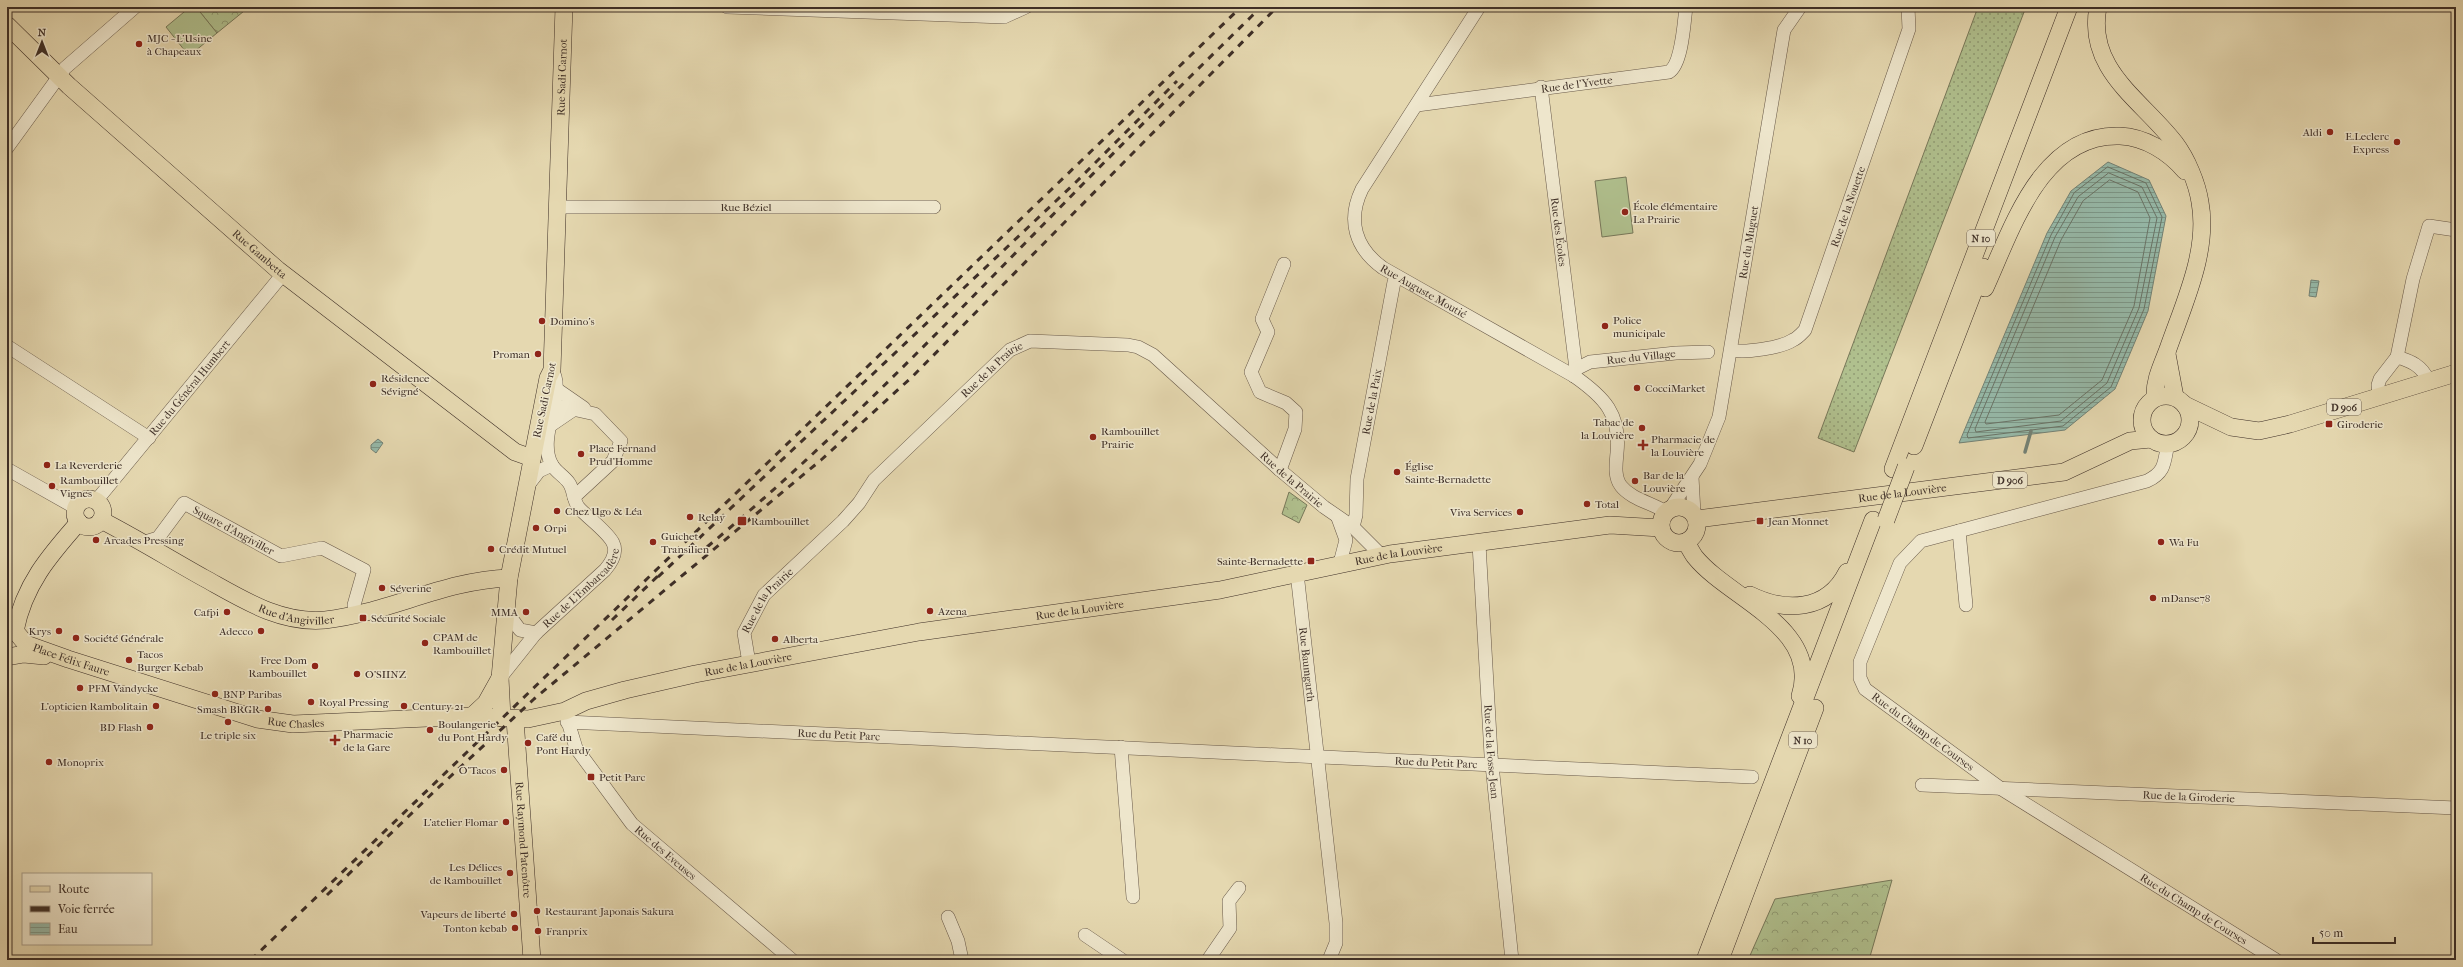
<svg xmlns="http://www.w3.org/2000/svg" width="2463" height="967" viewBox="0 0 2463 967" font-family="'IM FELL French Canon',serif">
  <defs>
    <pattern id="grass-dots" width="8" height="8" patternUnits="userSpaceOnUse"><rect width="8" height="8" fill="#b0c08e"/><path d="M2 2h.1M6 6h.1" fill="none" stroke="#919c74" stroke-width="1.8" stroke-linecap="round"/></pattern>
    <pattern id="forest-crowns" width="20" height="18" patternUnits="userSpaceOnUse"><rect width="20" height="18" fill="#b0c08e"/><path d="M2 6a3 3 0 1 1 6 0M12 15a3 3 0 1 1 6 0" fill="none" stroke="#919c74"/></pattern>
    <pattern id="water-rules" width="6" height="5" patternUnits="userSpaceOnUse"><rect width="6" height="5" fill="#96baaa"/><path d="M0 2.5h6" fill="none" stroke="#7c988a"/></pattern>
  </defs>
  <rect width="100%" height="100%" fill="#e5d8b0"/>
  <filter id="stains"><feTurbulence type="fractalNoise" baseFrequency=".005" numOctaves="4"/><feColorMatrix values="0 0 0 0 .2 0 0 0 0 .09 0 0 0 0 .02 0 0 0 .5 -.17"/></filter>
  <radialGradient id="worn" r=".72"><stop offset=".6" stop-color="#630" stop-opacity="0"/><stop offset="1" stop-color="#630" stop-opacity=".3"/></radialGradient>
  <path fill="url(#grass-dots)" stroke="#77785a" d="M 1978,7 L 2026,7 L 1854,452 L 1818,438 Z"/>
  <path fill="url(#forest-crowns)" stroke="#77785a" d="M 196,7 L 249,7 L 217,33 Z
    M 1289,492 L 1307,505 L 1299,523 L 1282,514 Z
    M 1892,880 L 1869,960 L 1748,960 L 1775,899 Z"/>
  <path fill="#b0c08e" stroke="#77785a" d="M 190,7 L 196,7 L 217,33 L 189,56 L 166,27 Z
    M 1626,177 L 1633,233 L 1602,237 L 1595,181 Z"/>
  <path fill="url(#water-rules)" stroke="#738276" d="M 2108,162 L 2149,180 L 2166,216 L 2148,311 L 2115,389 L 2065,430 L 1959,443 L 2047,233 L 2071,191 Z
    M 2311,280 L 2319,281 L 2316,297 L 2309,296 Z
    M 378,439 L 383,443 L 376,453 L 371,449 L 371,445 Z"/>
  <g fill="none" stroke-linecap="round" stroke-linejoin="round">
    <path stroke="#6a7468" stroke-width="1" d="M 2108,167 L 2146,183 L 2162,217 L 2144,309 L 2111,387 L 2063,426 L 1968,438 L 1967,435 L 2051,235 L 2074,193 Z
      M 2109,173 L 2142,187 L 2157,218 L 2139,308 L 2107,383 L 2061,421 L 1976,432 L 1975,429 L 2055,237 L 2078,197 Z
      M 2110,180 L 2138,192 L 2150,218 L 2134,306 L 2102,380 L 2059,415 L 1986,424 L 1985,422 L 2061,240 L 2083,201 Z"/>
    <path stroke="#738276" stroke-width="3.5" d="M 2025,452 L 2031,431"/>
    <g stroke="#685949" stroke-width="14">
      <g id="minor">
        <path d="M 727,7 L 1004,17 L 1026,7"/>
        <path id="s1" d="M 1479,7 L 1362,189 C 1347,220 1355,248 1383,268 L 1574,376 C 1604,397 1621,414 1617,453 C 1616,464 1614,477 1621,486 C 1631,499 1652,503 1666,512"/>
        <path id="s2" d="M 1541,87 L 1576,369 L 1574,376"/>
        <path id="s3" d="M 1417,105 L 1669,72 C 1682,64 1684,23 1686,7"/>
        <path d="M 7,148 L 65,68 L 135,7"/>
        <path id="s4" d="M 559,207 L 934,207"/>
        <path d="M 7,346 L 149,438"/>
        <path id="s5" d="M 1731,350 C 1745,353 1781,348 1793,340 C 1798,338 1802,333 1805,330 L 1909,29 L 1908,7"/>
        <path d="M 2397,357 C 2411,361 2422,366 2428,380"/>
        <path id="s6" d="M 1576,369 L 1590,362 L 1676,353 L 1708,352"/>
        <path d="M 555,388 L 584,408"/>
        <path d="M 2379,396 L 2378,385 L 2380,379 L 2397,357 L 2413,279 L 2429,226 L 2456,230"/>
        <path d="M 545,403 L 595,414 L 621,441 L 613,461 L 574,497"/>
        <path d="M 551,425 L 576,408"/>
        <path id="s7" d="M 2168,443 C 2164,462 2166,472 2147,481 L 1921,541 L 1900,563 L 1860,662 L 1860,678 L 1865,689 L 2000,788 L 2276,960"/>
        <path d="M 7,469 L 76,508"/>
        <path d="M 1280,470 L 1295,429 L 1296,412 L 1286,403 L 1260,392 L 1251,372 L 1268,332 L 1262,319 L 1284,264"/>
        <path d="M 1692,477 L 1694,513"/>
        <path d="M 529,484 L 539,471 L 552,465"/>
        <path id="s8" d="M 96,501 L 283,274"/>
        <path id="s9" d="M 1670,509 L 1700,464 L 1719,417 L 1784,30 L 1800,7"/>
        <path d="M 1338,518 L 1346,540 L 1340,563"/>
        <path id="s10" d="M 1353,527 L 1356,515 L 1357,479 L 1394,282 L 1398,277"/>
        <path d="M 1959,531 L 1966,605"/>
        <path id="s11" d="M 142,543 L 158,538 L 184,503 L 281,556 L 322,548 L 364,570 L 354,605 L 356,614"/>
        <path id="s12" d="M 1479,544 L 1491,755 L 1512,960"/>
        <path id="s13" d="M 1297,573 L 1336,923 L 1336,943 L 1329,960"/>
        <path d="M 506,611 L 520,630 L 536,633"/>
        <path id="s14" d="M 749,663 L 744,633 L 764,595 L 843,521 L 859,503 L 874,480 L 1010,350 L 1030,341 L 1128,345 L 1138,347 L 1153,355 L 1280,470 L 1324,507 L 1353,527 L 1381,555"/>
        <path id="s15" d="M 500,678 L 536,633 L 605,570 C 611,563 618,553 613,543 C 608,532 588,518 579,508 C 573,501 574,490 569,483 C 564,476 556,472 552,465 C 536,438 567,392 552,370"/>
        <path id="s16" d="M 566,715 L 576,748 L 632,824 L 792,960"/>
        <path id="s17" d="M 567,722 L 1752,777"/>
        <path d="M 1121,747 L 1133,897"/>
        <path id="s18" d="M 1922,785 L 2456,808"/>
        <path d="M 948,917 L 958,941 L 962,960"/>
        <path d="M 1085,935 L 1122,960"/>
        <path d="M 1208,960 L 1230,928 L 1229,901 L 1239,888"/>
      </g>
    </g>
    <g stroke="#3e2f27" stroke-width="18">
      <g id="major">
        <path d="M 2098,7 C 2086,70 2142,100 2175,143 C 2187,159 2197,183 2200,202 C 2209,251 2184,303 2168,349 C 2162,365 2154,380 2155,398"/>
        <path id="s19" d="M 7,25 L 69,86 L 278,270 L 515,452 L 532,458"/>
        <path d="M 1985,288 C 2012,229 2041,133 2120,136 C 2145,137 2169,152 2185,171"/>
        <path d="M 2167,354 L 2175,397"/>
        <circle cx="2166" cy="420" r="24"/>
        <path d="M 2185,405 L 2231,427 L 2259,431 L 2290,424 L 2456,373"/>
        <path d="M 1914,446 L 1983,267"/>
        <path d="M 1893,469 L 2069,7"/>
        <circle cx="89" cy="513" r="14"/>
        <circle cx="1679" cy="525" r="18"/>
        <path id="s20" d="M 1697,519 L 2064,472 L 2130,441 L 2151,439"/>
        <path id="s21" d="M 101,520 C 136,538 170,559 204,578 C 242,599 280,624 325,620 C 388,613 445,580 509,578"/>
        <path d="M 1686,542 C 1689,547 1692,553 1695,557 C 1729,599 1822,628 1800,696"/>
        <path d="M 1750,595 C 1785,612 1827,612 1847,572"/>
        <path id="s22" d="M 15,631 L 26,644 L 68,659 L 257,719 L 293,724 L 472,716 L 528,719 L 565,711 L 586,701 L 625,690 L 695,674 L 919,632 L 1220,590 L 1390,554 L 1610,525 L 1661,528"/>
        <path d="M 15,631 C 24,585 49,556 79,522"/>
        <path d="M 7,657 L 24,654 L 44,656"/>
        <path d="M 472,716 L 486,703 L 500,678"/>
        <path id="s23" d="M 502,718 L 500,678 L 509,578 L 548,378 L 552,370 L 564,7"/>
        <path id="s24" d="M 515,719 L 532,960"/>
        <path d="M 1705,960 L 1873,520"/>
        <path d="M 1720,960 L 1815,708"/>
      </g>
    </g>
    <use href="#minor" stroke="#eee6cc" stroke-width="13"/>
    <use href="#major" stroke="#e5d8b0" stroke-width="17"/>
    <path stroke="#3e2f27" stroke-width="3" stroke-dasharray="7 7" stroke-linecap="butt" d="M 707,547 C 841,436 960,309 1082,185 C 1141,125 1201,66 1261,7
      M 658,577 L 1076,182 L 1177,81
      M 612,620 L 661,573
      M 438,788 L 534,699 L 821,460 L 913,376 L 1277,7
      M 327,895 L 442,784
      M 251,960 L 1241,7"/>
    <g stroke="#3e2f27" stroke-width="18" stroke-linecap="butt">
      <path id="major-bridge" d="M 1886,520 L 1906,467"/>
    </g>
    <use href="#major-bridge" stroke="#e5d8b0" stroke-width="17"/>
  </g>
  <g fill="#8f2418" stroke="#eee6cc" stroke-width="1.5">
    <circle cx="139" cy="44" r="4"/>
    <circle cx="2330" cy="132" r="4"/>
    <circle cx="2397" cy="142" r="4"/>
    <circle cx="1625" cy="212" r="4"/>
    <circle cx="542" cy="321" r="4"/>
    <circle cx="1605" cy="326" r="4"/>
    <circle cx="538" cy="354" r="4"/>
    <circle cx="373" cy="384" r="4"/>
    <circle cx="1637" cy="388" r="4"/>
    <rect x="2325" y="420" width="8" height="8" rx="2"/>
    <circle cx="1642" cy="428" r="4"/>
    <circle cx="1093" cy="437" r="4"/>
    <path d="M1641 439h4v4h4v4h-4v4h-4v-4h-4v-4h4z"/>
    <circle cx="581" cy="454" r="4"/>
    <circle cx="47" cy="465" r="4"/>
    <circle cx="1397" cy="472" r="4"/>
    <circle cx="1635" cy="481" r="4"/>
    <circle cx="52" cy="486" r="4"/>
    <circle cx="1587" cy="504" r="4"/>
    <circle cx="557" cy="511" r="4"/>
    <circle cx="1520" cy="512" r="4"/>
    <circle cx="690" cy="517" r="4"/>
    <rect x="737" y="516" width="10" height="10" rx="2"/>
    <rect x="1756" y="517" width="8" height="8" rx="2"/>
    <circle cx="536" cy="528" r="4"/>
    <circle cx="96" cy="540" r="4"/>
    <circle cx="653" cy="542" r="4"/>
    <circle cx="2161" cy="542" r="4"/>
    <circle cx="491" cy="549" r="4"/>
    <rect x="1307" y="557" width="8" height="8" rx="2"/>
    <circle cx="382" cy="588" r="4"/>
    <circle cx="2153" cy="598" r="4"/>
    <circle cx="930" cy="611" r="4"/>
    <circle cx="227" cy="612" r="4"/>
    <circle cx="526" cy="612" r="4"/>
    <rect x="359" y="614" width="8" height="8" rx="2"/>
    <circle cx="59" cy="631" r="4"/>
    <circle cx="261" cy="631" r="4"/>
    <circle cx="76" cy="638" r="4"/>
    <circle cx="775" cy="639" r="4"/>
    <circle cx="425" cy="643" r="4"/>
    <circle cx="129" cy="660" r="4"/>
    <circle cx="315" cy="666" r="4"/>
    <circle cx="357" cy="674" r="4"/>
    <circle cx="80" cy="688" r="4"/>
    <circle cx="215" cy="694" r="4"/>
    <circle cx="311" cy="702" r="4"/>
    <circle cx="156" cy="706" r="4"/>
    <circle cx="404" cy="706" r="4"/>
    <circle cx="268" cy="709" r="4"/>
    <circle cx="228" cy="722" r="4"/>
    <circle cx="150" cy="727" r="4"/>
    <circle cx="430" cy="730" r="4"/>
    <path d="M333 734h4v4h4v4h-4v4h-4v-4h-4v-4h4z"/>
    <circle cx="528" cy="743" r="4"/>
    <circle cx="49" cy="762" r="4"/>
    <circle cx="504" cy="770" r="4"/>
    <rect x="587" y="773" width="8" height="8" rx="2"/>
    <circle cx="506" cy="822" r="4"/>
    <circle cx="510" cy="873" r="4"/>
    <circle cx="537" cy="911" r="4"/>
    <circle cx="514" cy="914" r="4"/>
    <circle cx="515" cy="928" r="4"/>
    <circle cx="538" cy="931" r="4"/>
  </g>
  <g text-anchor="middle" stroke-width="3" stroke-linejoin="round" paint-order="stroke">
    <g fill="#eee6cc" stroke="#736658" stroke-width="1">
      <rect x="1967" y="230" width="28" height="16" rx="3"/>
      <rect x="2327" y="399" width="34" height="16" rx="3"/>
      <rect x="1993" y="472" width="34" height="16" rx="3"/>
      <rect x="1789" y="732" width="28" height="16" rx="3"/>
    </g>
    <g font-size="10" font-weight="bold" fill="#3e2f27">
      <text x="1981" y="242">N 10</text>
      <text x="2344" y="411">D 906</text>
      <text x="2010" y="484">D 906</text>
      <text x="1803" y="744">N 10</text>
    </g>
    <g font-size="11" fill="#3e2f27" stroke="#eee6cc" text-anchor="start">
      <text x="147" y="42">MJC - L'Usine<tspan x="147" dy="13">à Chapeaux</tspan></text>
      <text x="2322" y="136" text-anchor="end">Aldi</text>
      <text x="2389" y="140" text-anchor="end">E.Leclerc<tspan x="2389" dy="13">Express</tspan></text>
      <text x="1633" y="210">École élémentaire<tspan x="1633" dy="13">La Prairie</tspan></text>
      <text x="1613" y="324">Police<tspan x="1613" dy="13">municipale</tspan></text>
      <text x="550" y="325">Domino's</text>
      <text x="530" y="358" text-anchor="end">Proman</text>
      <text x="381" y="382">Résidence<tspan x="381" dy="13">Sévigné</tspan></text>
      <text x="1645" y="392">CocciMarket</text>
      <text x="1634" y="426" text-anchor="end">Tabac de<tspan x="1634" dy="13">la Louvière</tspan></text>
      <text x="2337" y="428">Giroderie</text>
      <text x="1101" y="435">Rambouillet<tspan x="1101" dy="13">Prairie</tspan></text>
      <text x="1651" y="443">Pharmacie de<tspan x="1651" dy="13">la Louvière</tspan></text>
      <text x="589" y="452">Place Fernand<tspan x="589" dy="13">Prud'Homme</tspan></text>
      <text x="55" y="469">La Reverderie</text>
      <text x="1405" y="470">Église<tspan x="1405" dy="13">Sainte-Bernadette</tspan></text>
      <text x="1643" y="479">Bar de la<tspan x="1643" dy="13">Louvière</tspan></text>
      <text x="60" y="484">Rambouillet<tspan x="60" dy="13">Vignes</tspan></text>
      <text x="1595" y="508">Total</text>
      <text x="565" y="515">Chez Ugo &amp; Léa</text>
      <text x="1512" y="516" text-anchor="end">Viva Services</text>
      <text x="698" y="521">Relay</text>
      <text x="751" y="525">Rambouillet</text>
      <text x="1768" y="525">Jean Monnet</text>
      <text x="544" y="532">Orpi</text>
      <text x="661" y="540">Guichet<tspan x="661" dy="13">Transilien</tspan></text>
      <text x="104" y="544">Arcades Pressing</text>
      <text x="2169" y="546">Wa Fu</text>
      <text x="499" y="553">Crédit Mutuel</text>
      <text x="1303" y="565" text-anchor="end">Sainte-Bernadette</text>
      <text x="390" y="592">Séverine</text>
      <text x="2161" y="602">mDanse78</text>
      <text x="938" y="615">Azena</text>
      <text x="219" y="616" text-anchor="end">Cafpi</text>
      <text x="518" y="616" text-anchor="end">MMA</text>
      <text x="371" y="622">Sécurité Sociale</text>
      <text x="51" y="635" text-anchor="end">Krys</text>
      <text x="253" y="635" text-anchor="end">Adecco</text>
      <text x="433" y="641">CPAM de<tspan x="433" dy="13">Rambouillet</tspan></text>
      <text x="84" y="642">Société Générale</text>
      <text x="783" y="643">Alberta</text>
      <text x="137" y="658">Tacos<tspan x="137" dy="13">Burger Kebab</tspan></text>
      <text x="307" y="664" text-anchor="end">Free Dom<tspan x="307" dy="13">Rambouillet</tspan></text>
      <text x="365" y="678">O'SIINZ</text>
      <text x="88" y="692">PFM Vandycke</text>
      <text x="223" y="698">BNP Paribas</text>
      <text x="319" y="706">Royal Pressing</text>
      <text x="148" y="710" text-anchor="end">L'opticien Rambolitain</text>
      <text x="412" y="710">Century 21</text>
      <text x="260" y="713" text-anchor="end">Smash BRGR</text>
      <text x="438" y="728">Boulangerie<tspan x="438" dy="13">du Pont Hardy</tspan></text>
      <text x="142" y="731" text-anchor="end">BD Flash</text>
      <text x="343" y="738">Pharmacie<tspan x="343" dy="13">de la Gare</tspan></text>
      <text x="228" y="739" text-anchor="middle">Le triple six</text>
      <text x="536" y="741">Café du<tspan x="536" dy="13">Pont Hardy</tspan></text>
      <text x="57" y="766">Monoprix</text>
      <text x="496" y="774" text-anchor="end">O'Tacos</text>
      <text x="599" y="781">Petit Parc</text>
      <text x="498" y="826" text-anchor="end">L'atelier Flomar</text>
      <text x="502" y="871" text-anchor="end">Les Délices<tspan x="502" dy="13">de Rambouillet</tspan></text>
      <text x="545" y="915">Restaurant Japonais Sakura</text>
      <text x="506" y="918" text-anchor="end">Vapeurs de liberté</text>
      <text x="507" y="932" text-anchor="end">Tonton kebab</text>
      <text x="546" y="935">Franprix</text>
    </g>
    <g font-size="11" fill="#3e2f27" stroke="#eee6cc">
      <text dy="4" stroke="none"><textPath href="#s23" startOffset="646">Rue Sadi Carnot</textPath></text>
      <text dy="4" stroke="none"><textPath href="#s3" startOffset="161">Rue de l'Yvette</textPath></text>
      <text dy="4" stroke="none"><textPath href="#s4" startOffset="187">Rue Béziel</textPath></text>
      <text dy="4" stroke="none"><textPath href="#s5" startOffset="210">Rue de la Nouette</textPath></text>
      <text dy="4" stroke="none"><textPath href="#s2" startOffset="146">Rue des Écoles</textPath></text>
      <text dy="4" stroke="none"><textPath href="#s9" startOffset="282">Rue du Muguet</textPath></text>
      <text dy="4" stroke="none"><textPath href="#s19" startOffset="341">Rue Gambetta</textPath></text>
      <text dy="4" stroke="none"><textPath href="#s1" startOffset="353">Rue Auguste Moutié</textPath></text>
      <text dy="4" stroke="none"><textPath href="#s6" startOffset="67">Rue du Village</textPath></text>
      <text dy="4" stroke="none"><textPath href="#s14" startOffset="395">Rue de la Prairie</textPath></text>
      <text dy="4" stroke="none"><textPath href="#s8" startOffset="147">Rue du Général Humbert</textPath></text>
      <text transform="translate(544 400) rotate(-78)" y="4">Rue Sadi Carnot</text>
      <text dy="4" stroke="none"><textPath href="#s10" startOffset="127">Rue de la Paix</textPath></text>
      <text dy="4" stroke="none"><textPath href="#s14" startOffset="755">Rue de la Prairie</textPath></text>
      <text dy="4" stroke="none"><textPath href="#s20" startOffset="207">Rue de la Louvière</textPath></text>
      <text dy="4" stroke="none"><textPath href="#s11" startOffset="117">Square d'Angiviller</textPath></text>
      <text dy="4" stroke="none"><textPath href="#s22" startOffset="1419">Rue de la Louvière</textPath></text>
      <text dy="4" stroke="none"><textPath href="#s15" startOffset="122">Rue de L'Embarcadère</textPath></text>
      <text dy="4" stroke="none"><textPath href="#s14" startOffset="71">Rue de la Prairie</textPath></text>
      <text dy="4" stroke="none"><textPath href="#s22" startOffset="1095">Rue de la Louvière</textPath></text>
      <text dy="4" stroke="none"><textPath href="#s21" startOffset="219">Rue d'Angiviller</textPath></text>
      <text dy="4" stroke="none"><textPath href="#s22" startOffset="65">Place Félix Faure</textPath></text>
      <text dy="4" stroke="none"><textPath href="#s22" startOffset="759">Rue de la Louvière</textPath></text>
      <text dy="4" stroke="none"><textPath href="#s13" startOffset="92">Rue Baumgarth</textPath></text>
      <text dy="4" stroke="none"><textPath href="#s22" startOffset="299">Rue Chasles</textPath></text>
      <text dy="4" stroke="none"><textPath href="#s7" startOffset="517">Rue du Champ de Courses</textPath></text>
      <text dy="4" stroke="none"><textPath href="#s17" startOffset="272">Rue du Petit Parc</textPath></text>
      <text dy="4" stroke="none"><textPath href="#s12" startOffset="208">Rue de la Fosse Jean</textPath></text>
      <text dy="4" stroke="none"><textPath href="#s17" startOffset="870">Rue du Petit Parc</textPath></text>
      <text dy="4" stroke="none"><textPath href="#s18" startOffset="267">Rue de la Giroderie</textPath></text>
      <text dy="4" stroke="none"><textPath href="#s24" startOffset="121">Rue Raymond Patenôtre</textPath></text>
      <text dy="4" stroke="none"><textPath href="#s16" startOffset="173">Rue des Eveuses</textPath></text>
      <text dy="4" stroke="none"><textPath href="#s7" startOffset="841">Rue du Champ de Courses</textPath></text>
    </g>
  </g>
  <rect width="2463" height="967" fill="none" stroke="#e5d8b0" stroke-width="24"/>
  <rect x="8" y="8" width="2447" height="951" fill="none" stroke="#3e2f27" stroke-width="2"/>
  <rect x="12" y="12" width="2439" height="943" fill="none" stroke="#3e2f27"/>
  <rect x="22" y="873" width="130" height="72" fill="#eee6cc" stroke="#a89d8a"/>
  <rect x="30" y="886" width="20" height="6" fill="#e5d8b0" stroke="#a89d8a"/>
  <text x="58" y="893" font-size="12" fill="#3e2f27">Route</text>
  <rect x="30" y="906" width="20" height="6" fill="#3e2f27" stroke="#a89d8a"/>
  <text x="58" y="913" font-size="12" fill="#3e2f27">Voie ferrée</text>
  <rect x="30" y="923" width="20" height="12" fill="url(#water-rules)" stroke="#a89d8a"/>
  <text x="58" y="933" font-size="12" fill="#3e2f27">Eau</text>
  <g transform="translate(42 42)" stroke="#eee6cc" stroke-width="3" paint-order="stroke">
  <path d="M0-3L7 15L0 10L-7 15Z" fill="#3e2f27"/>
  <text y="-6" font-size="11" font-weight="bold" text-anchor="middle" fill="#3e2f27">N</text>
  </g>
  <path d="M2313 937v6h82v-6" fill="none" stroke="#3e2f27" stroke-width="2"/>
  <text x="2319" y="937" font-size="12" fill="#3e2f27" stroke="#eee6cc" stroke-width="3" paint-order="stroke">50 m</text>
  <rect width="100%" height="100%" filter="url(#stains)"/>
  <rect width="100%" height="100%" fill="url(#worn)"/>
</svg>
